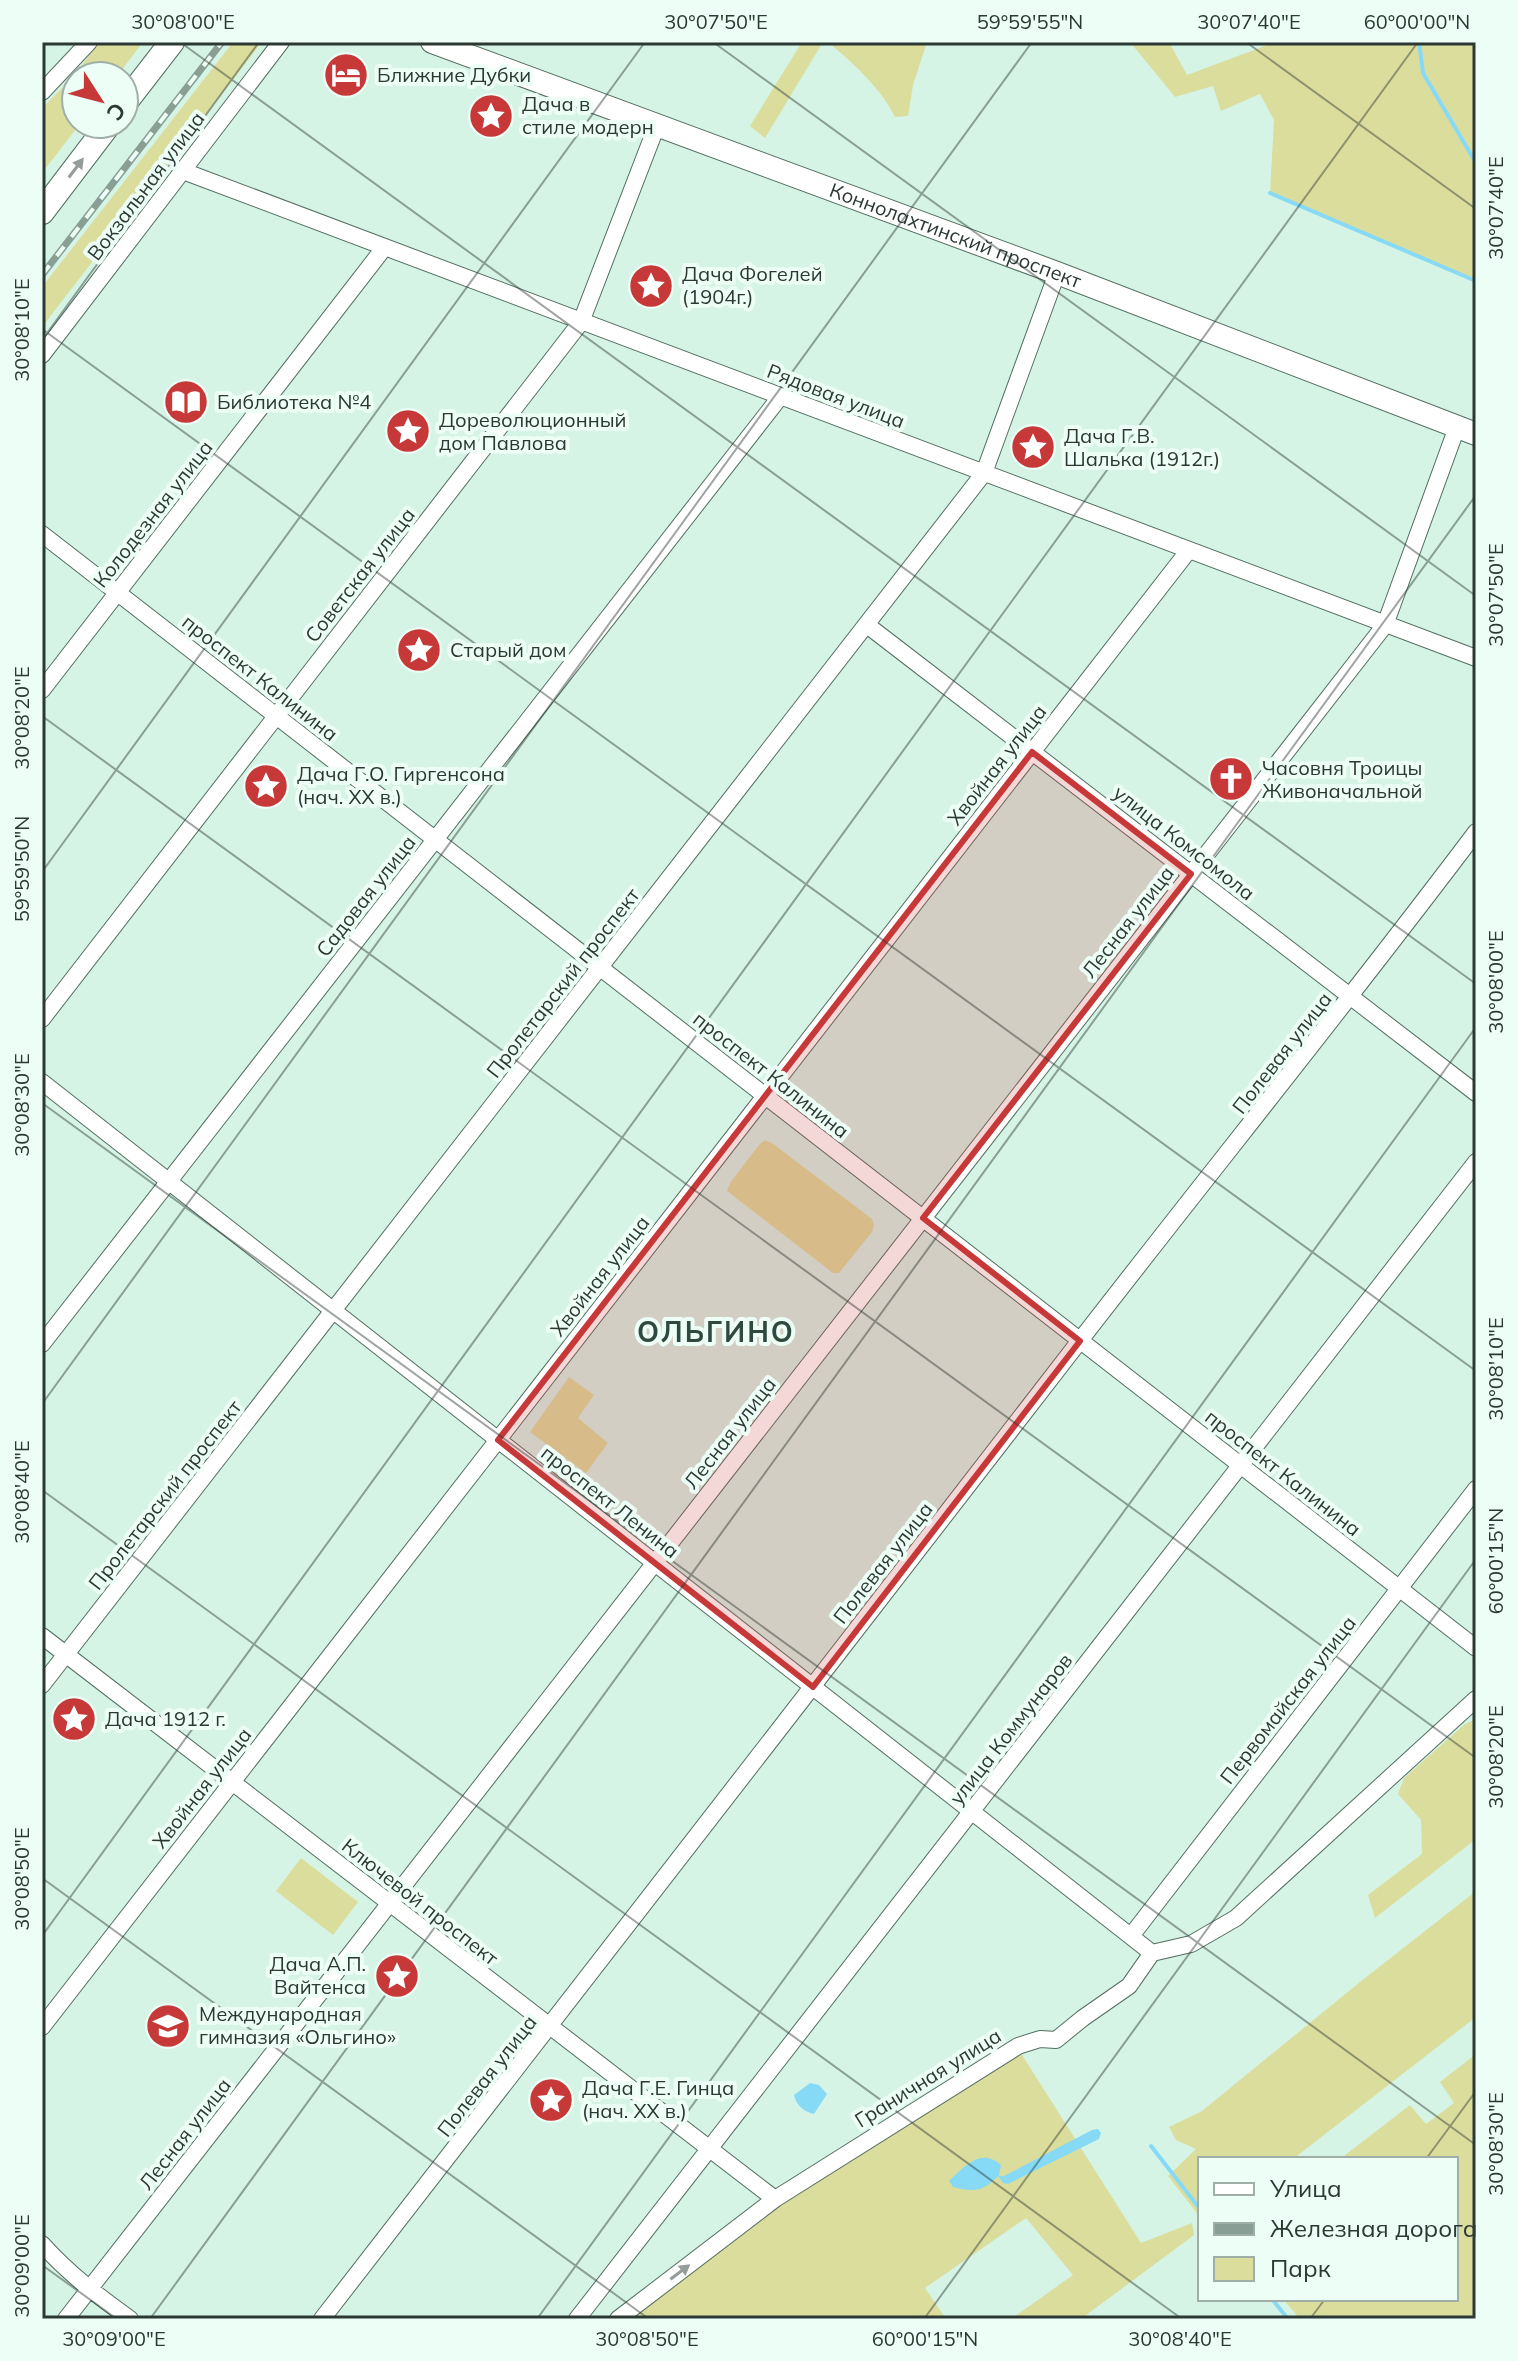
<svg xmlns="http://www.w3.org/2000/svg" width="1518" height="2361" viewBox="0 0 1518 2361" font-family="Mulish,sans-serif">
  <rect width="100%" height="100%" fill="#d6f4e6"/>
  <path fill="#dbdd9d" d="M 99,42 L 143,42 L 117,76 L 76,76 L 76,124 L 80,124 L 42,173 L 42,108 L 74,76 Z
    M 233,42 L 262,42 L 42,327 L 42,287 Z
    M 802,42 L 823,42 L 765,138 L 750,126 Z
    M 828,42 L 927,42 L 913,85 L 908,116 L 895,117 C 880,87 854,64 828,42 Z
    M 1130,42 L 1169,42 L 1187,75 L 1275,42 L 1476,42 L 1476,281 L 1270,193 L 1274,120 L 1260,94 L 1221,111 L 1213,86 L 1175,97 Z
    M 765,1140 L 772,1143 L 872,1219 L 874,1225 L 872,1232 L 839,1273 L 833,1273 L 727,1191 L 730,1183 L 759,1145 Z
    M 569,1377 L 594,1395 L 578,1418 L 608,1443 L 586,1473 L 530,1432 Z
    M 1476,1719 L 1476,1839 L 1375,1918 L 1368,1895 L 1422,1854 L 1421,1820 L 1398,1794 L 1404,1778 L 1465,1724 Z
    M 301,1858 L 358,1902 L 333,1935 L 276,1891 Z
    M 1476,1891 L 1476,2017 L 1293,2159 L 1200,2159 L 1200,2217 L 1168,2176 L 1196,2149 L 1176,2140 L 1169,2127 L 1202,2111 L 1360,1982 Z
    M 1019,2050 L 1141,2243 L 1192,2223 L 1194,2235 L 1081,2319 L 1011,2319 L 1073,2275 L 1026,2218 L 925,2288 L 946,2319 L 626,2319 L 779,2204 Z
    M 1476,2054 L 1476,2319 L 1300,2319 L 1283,2299 L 1456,2299 L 1456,2159 L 1340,2159 L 1410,2105 L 1426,2124 L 1454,2103 L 1440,2082 Z"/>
  <path fill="#87daf6" d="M 810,2083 L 819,2085 L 827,2094 L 814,2114 C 804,2112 796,2105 794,2095 Z
    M 1098,2129 L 1101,2133 L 1099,2139 L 1008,2184 L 1003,2183 L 998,2176 C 983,2192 974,2192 953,2187 L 949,2181 C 964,2167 981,2147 1001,2165 L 999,2176 L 1004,2176 L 1092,2130 Z"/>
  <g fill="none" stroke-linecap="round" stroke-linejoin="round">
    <path stroke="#87daf6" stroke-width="4" d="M 1419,42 L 1423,73 L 1476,163
      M 1270,193 L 1476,281
      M 1151,2146 L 1200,2209
      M 1272,2299 L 1288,2319"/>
    <g stroke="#536e61" stroke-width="18">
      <path id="street" d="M 42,92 L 89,42
        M 183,171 L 1476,658
        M 42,355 L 281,42
        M 42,534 L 1476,1648
        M 867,625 L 1476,1093
        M 42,690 L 384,248
        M 42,1019 L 581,322 L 657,125
        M 42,1082 L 1152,1953
        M 42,1344 L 780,397
        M 42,1636 L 775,2199
        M 42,1685 L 984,473 L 1057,273
        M 1131,1936 L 1476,1489
        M 42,2027 L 1189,550
        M 42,2244 C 69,2274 98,2296 130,2319
        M 66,2319 L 1385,625 L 1457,427
        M 322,2319 C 574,1996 824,1671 1075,1347 C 1208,1175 1345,1006 1476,832
        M 577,2319 L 1476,1162
        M 618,2319 L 775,2199 L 1018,2046 L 1040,2039 L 1056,2040 L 1083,2018 L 1129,1986 L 1152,1953 L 1191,1944 L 1236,1918 L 1476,1699"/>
    </g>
    <g stroke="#536e61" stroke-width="24">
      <g id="secondary">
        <path id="s1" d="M 432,42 L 1057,273 L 1476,434"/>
      </g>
    </g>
    <g stroke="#536e61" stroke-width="26">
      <path id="primary" d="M 124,104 L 172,42
        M 42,212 L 109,124"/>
    </g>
    <use href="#street" stroke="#fff" stroke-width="16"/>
    <use href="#secondary" stroke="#fff" stroke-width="22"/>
    <use href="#primary" stroke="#fff" stroke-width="24"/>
    <g stroke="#899f95" stroke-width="7">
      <path id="rail" d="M 42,275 L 222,42"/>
    </g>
    <use href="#rail" stroke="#ecfef5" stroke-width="4" stroke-dasharray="12" stroke-linecap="butt"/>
  </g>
  <defs><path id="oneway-solid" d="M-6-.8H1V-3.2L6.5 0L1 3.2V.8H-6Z" transform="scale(2)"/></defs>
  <g fill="#969c99">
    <use href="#oneway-solid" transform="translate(76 168) rotate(-53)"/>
    <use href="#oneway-solid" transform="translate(680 2272) rotate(-37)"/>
  </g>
  <path fill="#c73838" fill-opacity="0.2" stroke="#c73838" stroke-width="6" stroke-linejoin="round" d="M 1032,752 L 1191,874 L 923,1218 L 1080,1341 L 813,1687 L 498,1440 Z"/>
  <path fill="none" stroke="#2c3833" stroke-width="2" stroke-opacity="0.45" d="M 180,42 L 1476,984M 713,42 L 1476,596M 1246,42 L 1476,209M 42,329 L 1476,1371M 42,340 L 259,42M 42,716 L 1476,1758M 42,872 L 645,42M 42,1103 L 1476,2145M 42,1404 L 1032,42M 42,1490 L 1182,2319M 42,1878 L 649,2319M 42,1936 L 1418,42M 1426,2159 L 1476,2091M 42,2265 L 117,2319M 150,2319 L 1476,495M 537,2319 L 1476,1027M 924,2319 L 1476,1559M 1310,2319 L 1325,2299"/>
  <defs>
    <g id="hotel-disc" transform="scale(2.3)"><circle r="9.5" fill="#c73838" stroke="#ecfef5"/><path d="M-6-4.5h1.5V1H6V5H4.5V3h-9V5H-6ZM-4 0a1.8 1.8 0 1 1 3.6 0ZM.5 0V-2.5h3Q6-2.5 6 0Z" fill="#fff"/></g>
    <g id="sight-disc" transform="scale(2.3)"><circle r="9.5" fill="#c73838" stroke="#ecfef5"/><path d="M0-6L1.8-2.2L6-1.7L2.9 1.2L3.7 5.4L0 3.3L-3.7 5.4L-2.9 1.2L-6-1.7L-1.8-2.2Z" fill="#fff"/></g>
    <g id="library-disc" transform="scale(2.3)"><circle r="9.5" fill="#c73838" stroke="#ecfef5"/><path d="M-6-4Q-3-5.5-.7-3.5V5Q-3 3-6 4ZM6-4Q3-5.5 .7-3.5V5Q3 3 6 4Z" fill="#fff"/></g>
    <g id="church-disc" transform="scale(2.3)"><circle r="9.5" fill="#c73838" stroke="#ecfef5"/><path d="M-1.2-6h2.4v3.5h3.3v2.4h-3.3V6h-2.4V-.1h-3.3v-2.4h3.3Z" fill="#fff"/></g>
    <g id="school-disc" transform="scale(2.3)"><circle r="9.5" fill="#c73838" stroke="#ecfef5"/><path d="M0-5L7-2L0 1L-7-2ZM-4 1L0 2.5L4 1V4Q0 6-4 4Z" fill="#fff"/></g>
  </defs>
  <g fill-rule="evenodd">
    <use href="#hotel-disc" x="346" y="75"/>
    <use href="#sight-disc" x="491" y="116"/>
    <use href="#sight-disc" x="651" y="286"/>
    <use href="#library-disc" x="186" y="402"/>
    <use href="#sight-disc" x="408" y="431"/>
    <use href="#sight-disc" x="1033" y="447"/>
    <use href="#sight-disc" x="419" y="650"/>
    <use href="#church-disc" x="1231" y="779"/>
    <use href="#sight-disc" x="266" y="786"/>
    <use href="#sight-disc" x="74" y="1719"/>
    <use href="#sight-disc" x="397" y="1976"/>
    <use href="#school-disc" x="168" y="2026"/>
    <use href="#sight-disc" x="551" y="2100"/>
  </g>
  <g text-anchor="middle" stroke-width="8" stroke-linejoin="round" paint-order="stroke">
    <g font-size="20" fill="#2c3833" stroke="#ecfef5" text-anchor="start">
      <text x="377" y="82">Ближние Дубки</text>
      <text x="522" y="111">Дача в<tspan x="522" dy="23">стиле модерн</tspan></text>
      <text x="682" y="281">Дача Фогелей<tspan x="682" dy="23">(1904г.)</tspan></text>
      <text x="217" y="409">Библиотека №4</text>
      <text x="439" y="427">Дореволюционный<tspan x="439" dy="23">дом Павлова</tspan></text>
      <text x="1064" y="443">Дача Г.В.<tspan x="1064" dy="23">Шалька (1912г.)</tspan></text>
      <text x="450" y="657">Старый дом</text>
      <text x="1262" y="775">Часовня Троицы<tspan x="1262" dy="23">Живоначальной</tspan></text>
      <text x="297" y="781">Дача Г.О. Гиргенсона<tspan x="297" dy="23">(нач. XX в.)</tspan></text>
      <text x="105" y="1726">Дача 1912 г.</text>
      <text x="366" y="1971" text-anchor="end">Дача А.П.<tspan x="366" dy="23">Вайтенса</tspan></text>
      <text x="199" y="2021">Международная<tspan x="199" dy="23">гимназия «Ольгино»</tspan></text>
      <text x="582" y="2095">Дача Г.Е. Гинца<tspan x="582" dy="23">(нач. XX в.)</tspan></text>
    </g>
    <g font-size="20" fill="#2c3833" stroke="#ecfef5">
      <text transform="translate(146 186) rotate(-53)" y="7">Вокзальная улица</text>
      <text dy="7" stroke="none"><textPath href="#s1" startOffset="558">Коннолахтинский проспект</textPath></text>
      <text transform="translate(836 396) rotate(21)" y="7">Рядовая улица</text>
      <text transform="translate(153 514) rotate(-52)" y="7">Колодезная улица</text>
      <text transform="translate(360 575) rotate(-52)" y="7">Советская улица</text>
      <text transform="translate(260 678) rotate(38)" y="7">проспект Калинина</text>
      <text transform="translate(997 765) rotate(-52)" y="7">Хвойная улица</text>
      <text transform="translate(1184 843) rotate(38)" y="7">улица Комсомола</text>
      <text transform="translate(366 896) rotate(-52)" y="7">Садовая улица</text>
      <text transform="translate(1128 922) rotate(-52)" y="7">Лесная улица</text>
      <text transform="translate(563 983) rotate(-52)" y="7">Пролетарский проспект</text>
      <text transform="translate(1282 1053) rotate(-52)" y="7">Полевая улица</text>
      <text transform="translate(771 1075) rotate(38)" y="7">проспект Калинина</text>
      <text transform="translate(600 1276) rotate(-52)" y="7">Хвойная улица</text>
      <text transform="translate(730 1433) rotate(-52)" y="7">Лесная улица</text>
      <text transform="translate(1283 1473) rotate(38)" y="7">проспект Калинина</text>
      <text transform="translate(165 1495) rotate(-52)" y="7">Пролетарский проспект</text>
      <text transform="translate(610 1502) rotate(38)" y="7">проспект Ленина</text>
      <text transform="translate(883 1563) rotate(-52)" y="7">Полевая улица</text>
      <text transform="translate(1288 1700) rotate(-52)" y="7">Первомайская улица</text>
      <text transform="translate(1011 1729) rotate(-52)" y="7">улица Коммунаров</text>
      <text transform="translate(202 1788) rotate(-52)" y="7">Хвойная улица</text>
      <text transform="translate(420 1902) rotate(38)" y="7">Ключевой проспект</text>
      <text transform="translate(487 2076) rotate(-52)" y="7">Полевая улица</text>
      <text transform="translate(928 2078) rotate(-32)" y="7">Граничная улица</text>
      <text transform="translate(185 2134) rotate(-52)" y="7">Лесная улица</text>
    </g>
    <g font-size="28" font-weight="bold" letter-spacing="2" fill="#2f493e" stroke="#ecfef5">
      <text x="716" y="1342">ОЛЬГИНО</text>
    </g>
  </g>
  <rect width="1518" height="2361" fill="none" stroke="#ecfef5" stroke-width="88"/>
  <rect x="1198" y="2157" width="260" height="144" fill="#ecfef5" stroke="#9fafa7" stroke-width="2"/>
  <rect x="1214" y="2183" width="40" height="12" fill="#ffffff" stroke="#9fafa7" stroke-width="2"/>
  <text x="1270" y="2197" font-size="24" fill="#2c3833">Улица</text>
  <rect x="1214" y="2223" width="40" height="12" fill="#899f95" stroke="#9fafa7" stroke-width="2"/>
  <text x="1270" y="2237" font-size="24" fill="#2c3833">Железная дорога</text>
  <rect x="1214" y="2257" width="40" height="24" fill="#dbdd9d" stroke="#9fafa7" stroke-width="2"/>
  <text x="1270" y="2277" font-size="24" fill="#2c3833">Парк</text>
  <g transform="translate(100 100) rotate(126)"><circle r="38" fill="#ecfef5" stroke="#9fafa7" stroke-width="2"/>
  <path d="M0-6L14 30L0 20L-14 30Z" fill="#c73838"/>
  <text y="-12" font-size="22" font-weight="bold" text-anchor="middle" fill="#2c3833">С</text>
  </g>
  <rect x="44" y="44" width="1430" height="2273" fill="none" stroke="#2c3833" stroke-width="3"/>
  <g font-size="20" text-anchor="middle" fill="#2c3833">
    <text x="183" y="29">30°08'00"E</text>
    <text x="716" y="29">30°07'50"E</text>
    <text x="1030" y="29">59°59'55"N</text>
    <text x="1249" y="29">30°07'40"E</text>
    <text x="1417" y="29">60°00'00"N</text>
    <text transform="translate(1496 208) rotate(-90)" y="7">30°07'40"E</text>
    <text transform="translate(22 330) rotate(-90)" y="7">30°08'10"E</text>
    <text transform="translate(1496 595) rotate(-90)" y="7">30°07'50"E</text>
    <text transform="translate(22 718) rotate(-90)" y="7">30°08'20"E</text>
    <text transform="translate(22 869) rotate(-90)" y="7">59°59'50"N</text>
    <text transform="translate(1496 982) rotate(-90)" y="7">30°08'00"E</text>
    <text transform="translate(22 1105) rotate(-90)" y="7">30°08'30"E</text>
    <text transform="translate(1496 1369) rotate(-90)" y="7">30°08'10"E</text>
    <text transform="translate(22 1492) rotate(-90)" y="7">30°08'40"E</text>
    <text transform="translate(1496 1561) rotate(-90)" y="7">60°00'15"N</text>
    <text transform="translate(1496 1757) rotate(-90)" y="7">30°08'20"E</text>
    <text transform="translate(22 1879) rotate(-90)" y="7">30°08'50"E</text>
    <text transform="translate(1496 2144) rotate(-90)" y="7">30°08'30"E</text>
    <text transform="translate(22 2266) rotate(-90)" y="7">30°09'00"E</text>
    <text x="114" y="2346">30°09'00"E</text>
    <text x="647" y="2346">30°08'50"E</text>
    <text x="925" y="2346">60°00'15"N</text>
    <text x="1180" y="2346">30°08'40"E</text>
  </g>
</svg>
